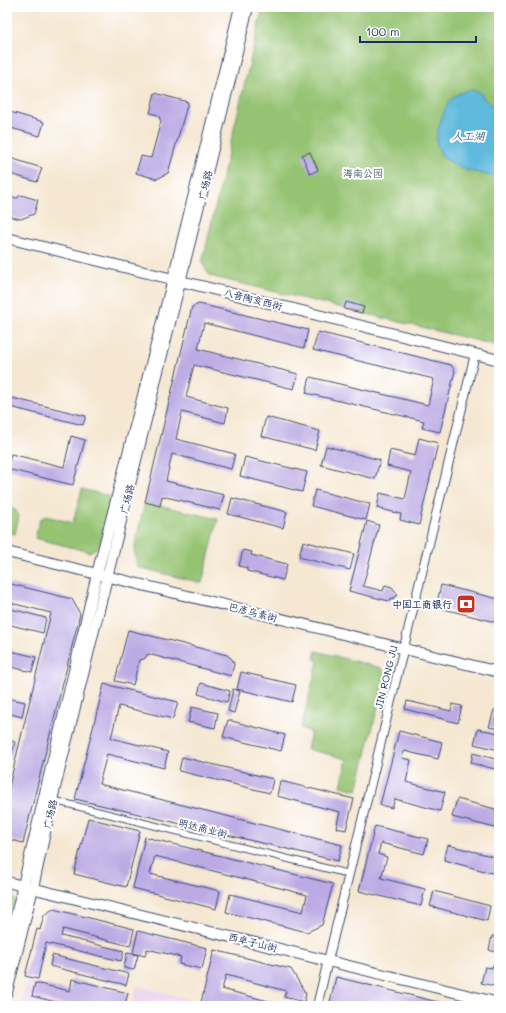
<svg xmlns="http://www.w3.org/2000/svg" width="506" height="1013" viewBox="0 0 506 1013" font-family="Mali,'LXGW WenKai TC',sans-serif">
  <rect width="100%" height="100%" fill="#fff"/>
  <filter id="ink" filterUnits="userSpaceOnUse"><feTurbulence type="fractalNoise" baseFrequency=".025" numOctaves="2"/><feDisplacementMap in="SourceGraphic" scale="8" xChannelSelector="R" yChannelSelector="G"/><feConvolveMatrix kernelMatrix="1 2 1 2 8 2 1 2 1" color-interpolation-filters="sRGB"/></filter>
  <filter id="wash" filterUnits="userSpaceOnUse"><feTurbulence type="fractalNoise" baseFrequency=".012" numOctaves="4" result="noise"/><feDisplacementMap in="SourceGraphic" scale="16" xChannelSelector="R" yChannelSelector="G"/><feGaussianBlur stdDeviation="0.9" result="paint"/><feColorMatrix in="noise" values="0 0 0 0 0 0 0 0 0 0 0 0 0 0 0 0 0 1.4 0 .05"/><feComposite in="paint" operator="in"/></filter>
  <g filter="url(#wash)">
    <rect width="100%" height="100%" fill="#f5e7d1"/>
    <path fill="#ebd1ec" d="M 27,981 L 70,991 L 131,1006 L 21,1006 Z
      M 137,986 L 218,1006 L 132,1006 Z"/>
    <path fill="#95c372" stroke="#587968" d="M 263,7 L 499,7 L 499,346 L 210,276 L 202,263 Z
      M 82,489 L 112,497 L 99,546 L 90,552 L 35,538 L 40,519 L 46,516 L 73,523 Z
      M 145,502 L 218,519 L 202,583 L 137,567 L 134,549 Z
      M 7,507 L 15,509 L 19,516 L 15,534 L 7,532 Z
      M 316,651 L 381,668 L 386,675 L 357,790 L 341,786 L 347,759 L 307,749 L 311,732 L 301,728 L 318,661 L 314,659 Z
      M 7,891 L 12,894 L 17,905 L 7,944 Z"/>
    <path fill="#5fb9dd" stroke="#3d749e" d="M 472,90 L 480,92 C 484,101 490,105 499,107 L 499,178 L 466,170 L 443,158 C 434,141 435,138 441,120 C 448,101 450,94 472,90 Z"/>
    <g id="blocks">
      <path fill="#bbaae4" d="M 155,93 L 188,102 L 168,173 L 157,179 L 136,173 L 141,156 L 151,158 L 161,121 L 158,115 L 150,113 Z
        M 7,111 L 44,122 L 40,136 L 7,127 Z
        M 310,152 L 318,170 L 310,174 L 302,155 Z
        M 7,157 L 42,168 L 37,182 L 7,173 Z
        M 21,195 L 38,200 L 34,214 L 21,219 L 7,216 L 7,196 L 17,198 Z
        M 346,302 L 364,307 L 362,313 L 344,309 Z
        M 199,304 L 308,330 L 304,348 L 204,323 L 198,349 L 298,374 L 294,389 L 194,365 L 186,397 L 228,408 L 225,423 L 182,412 L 176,439 L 235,454 L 231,469 L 172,454 L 166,481 L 224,495 L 220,510 L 162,496 L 160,506 L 145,502 L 192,307 Z
        M 318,332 L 451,365 L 455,371 L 440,432 L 422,428 L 424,421 L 306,393 L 310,377 L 428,405 L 434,379 L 313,350 Z
        M 12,398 L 86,416 L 83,425 L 10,407 Z
        M 266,417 L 320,431 L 315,450 L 261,436 Z
        M 71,436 L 85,440 L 73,485 L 7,469 L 11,454 L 64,467 Z
        M 419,438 L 438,443 L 419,525 L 400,520 L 401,514 L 377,508 L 380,493 L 405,499 L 411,472 L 387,466 L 390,450 L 415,456 Z
        M 326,446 L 380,460 L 375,479 L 321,465 Z
        M 245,457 L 307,472 L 302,492 L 240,476 Z
        M 315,490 L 370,504 L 366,520 L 311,506 Z
        M 232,498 L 287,512 L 283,528 L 228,514 Z
        M 367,521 L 379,525 L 363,586 L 383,591 L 385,585 L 392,587 L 398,595 L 389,601 L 349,591 Z
        M 303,541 L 354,554 L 350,570 L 299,557 Z
        M 243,550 L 252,552 L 251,555 L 287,564 L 283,580 L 247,571 L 247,568 L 239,566 Z
        M 7,583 L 72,599 L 80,614 L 23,843 L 7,839 L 7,795 L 51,613 L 7,602 Z
        M 441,585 L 499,599 L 499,623 L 436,607 Z
        M 7,608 L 46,618 L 43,633 L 7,624 Z
        M 128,630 L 227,655 L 232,659 L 234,664 L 231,676 L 148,654 L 144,659 L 139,660 L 133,685 L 115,681 Z
        M 7,650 L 36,657 L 32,672 L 7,666 Z
        M 241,672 L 296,685 L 292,702 L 237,689 Z
        M 201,683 L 230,691 L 227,702 L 198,694 Z
        M 104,684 L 178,702 L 173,719 L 119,706 L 111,738 L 168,752 L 164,768 L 107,754 L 99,784 L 342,845 L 338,861 L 75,799 Z
        M 233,689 L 240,691 L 234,713 L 228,711 Z
        M 7,698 L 25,702 L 22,717 L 7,713 Z
        M 407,701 L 451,711 L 452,704 L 462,706 L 458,723 L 405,709 Z
        M 192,707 L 218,713 L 215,728 L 188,722 Z
        M 494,710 L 499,711 L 499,729 L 489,727 Z
        M 228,720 L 285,735 L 281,751 L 223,737 Z
        M 478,729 L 499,733 L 499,750 L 474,744 Z
        M 399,731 L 442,742 L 438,759 L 404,751 L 402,758 L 411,760 L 406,782 L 445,792 L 440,811 L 395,799 L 392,808 L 380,805 Z
        M 7,740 L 15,742 L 11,757 L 7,756 Z
        M 473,753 L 499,760 L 499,770 L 471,763 Z
        M 182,757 L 273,779 L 270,793 L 179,771 Z
        M 280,781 L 354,799 L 346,830 L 336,828 L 340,812 L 277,796 Z
        M 457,799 L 499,810 L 499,829 L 452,817 Z
        M 88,818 L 140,831 L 126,887 L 74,874 Z
        M 375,826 L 428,839 L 424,854 L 381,843 L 378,854 L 387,857 L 381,878 L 425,889 L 421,906 L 359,891 Z
        M 145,837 L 333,884 L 322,925 L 307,932 L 226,912 L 230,894 L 303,912 L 307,895 L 155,856 L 150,874 L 220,891 L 216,909 L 133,888 Z
        M 448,845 L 499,858 L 499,875 L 444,860 Z
        M 434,891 L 490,906 L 487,921 L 430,906 Z
        M 53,909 L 134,929 L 130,946 L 63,929 L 61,936 L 124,951 L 121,961 L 46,943 L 38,979 L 25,976 L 37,929 L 40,930 L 44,915 Z
        M 138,931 L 207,948 L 202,969 L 179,964 L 181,957 L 147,949 L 145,956 L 133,953 Z
        M 492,936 L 499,937 L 499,953 L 489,950 Z
        M 214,950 L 291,969 L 306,994 L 304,1002 L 284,997 L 286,991 L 226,975 L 222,989 L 287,1006 L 218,1006 L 201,1002 Z
        M 127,953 L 138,955 L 134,970 L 124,968 Z
        M 52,955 L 129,974 L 126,985 L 50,966 Z
        M 493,965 L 499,966 L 499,987 L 481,983 L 485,967 L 492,968 Z
        M 336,977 L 450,1005 L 450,1006 L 329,1006 Z
        M 72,979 L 128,993 L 125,1005 L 129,1006 L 72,1006 L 32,996 L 35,983 L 70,991 Z"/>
    </g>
  </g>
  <g filter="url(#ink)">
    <use href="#blocks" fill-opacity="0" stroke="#3c4b6f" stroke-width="1"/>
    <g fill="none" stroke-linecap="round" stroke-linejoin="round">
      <g stroke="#3c4b6f" stroke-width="8">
        <path id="pedestrian" d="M 52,800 L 349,874"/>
      </g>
      <g stroke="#3c4b6f" stroke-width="10">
        <path id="minor" d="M 317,1006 L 475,354"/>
      </g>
      <g stroke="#3c4b6f" stroke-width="12">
        <path id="tertiary" d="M 7,238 L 499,360
          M 7,552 L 499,672
          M 7,882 L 499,1003
          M 7,953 L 97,574 L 173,279 L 240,7
          M 7,992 L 33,888 L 52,800 L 248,7"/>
      </g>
      <use href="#pedestrian" stroke="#fff" stroke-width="6"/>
      <use href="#minor" stroke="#fff" stroke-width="8"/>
      <use href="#tertiary" stroke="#fff" stroke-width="10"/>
    </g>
  </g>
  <defs>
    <g id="bank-square" transform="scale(1)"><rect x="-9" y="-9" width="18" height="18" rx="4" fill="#c8321e" stroke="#fff"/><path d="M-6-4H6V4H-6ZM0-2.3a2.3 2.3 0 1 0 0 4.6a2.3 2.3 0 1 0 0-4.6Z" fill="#fff"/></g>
  </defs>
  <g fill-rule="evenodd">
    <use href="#bank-square" x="466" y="604"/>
  </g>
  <g text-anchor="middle" stroke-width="4" stroke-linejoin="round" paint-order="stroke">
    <g font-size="10" fill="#405b64" stroke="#fff">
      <text x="363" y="177">海南公园</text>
    </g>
    <g font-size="10" fill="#1b2f5e" stroke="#fff">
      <text transform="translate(205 185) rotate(-77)" y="4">广场路</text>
      <text transform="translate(253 299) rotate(14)" y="4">八音陶亥西街</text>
      <text transform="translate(127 499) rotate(-76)" y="4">广场路</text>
      <text transform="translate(253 612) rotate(14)" y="4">巴彦乌素街</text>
      <text transform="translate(386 677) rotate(-76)" y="4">JIN RONG JU</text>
      <text transform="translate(50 814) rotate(-78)" y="4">广场路</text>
      <text transform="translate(203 828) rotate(14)" y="4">明达商业街</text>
      <text transform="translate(253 942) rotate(14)" y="4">西卓子山街</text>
    </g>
    <g font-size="10" font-weight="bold" fill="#1b2f5e" stroke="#fff" text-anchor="end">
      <text x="452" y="608">中国工商银行</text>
    </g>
    <g font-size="11" font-style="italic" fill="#335f8a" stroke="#fff">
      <text x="468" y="140">人工湖</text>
    </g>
  </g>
  <rect width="506" height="1013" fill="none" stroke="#fff" stroke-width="24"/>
  <path d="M360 36v6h116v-6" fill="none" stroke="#1b2f5e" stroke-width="2"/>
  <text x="366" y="36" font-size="12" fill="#1b2f5e" stroke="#ffffff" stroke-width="3" paint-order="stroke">100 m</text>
</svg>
